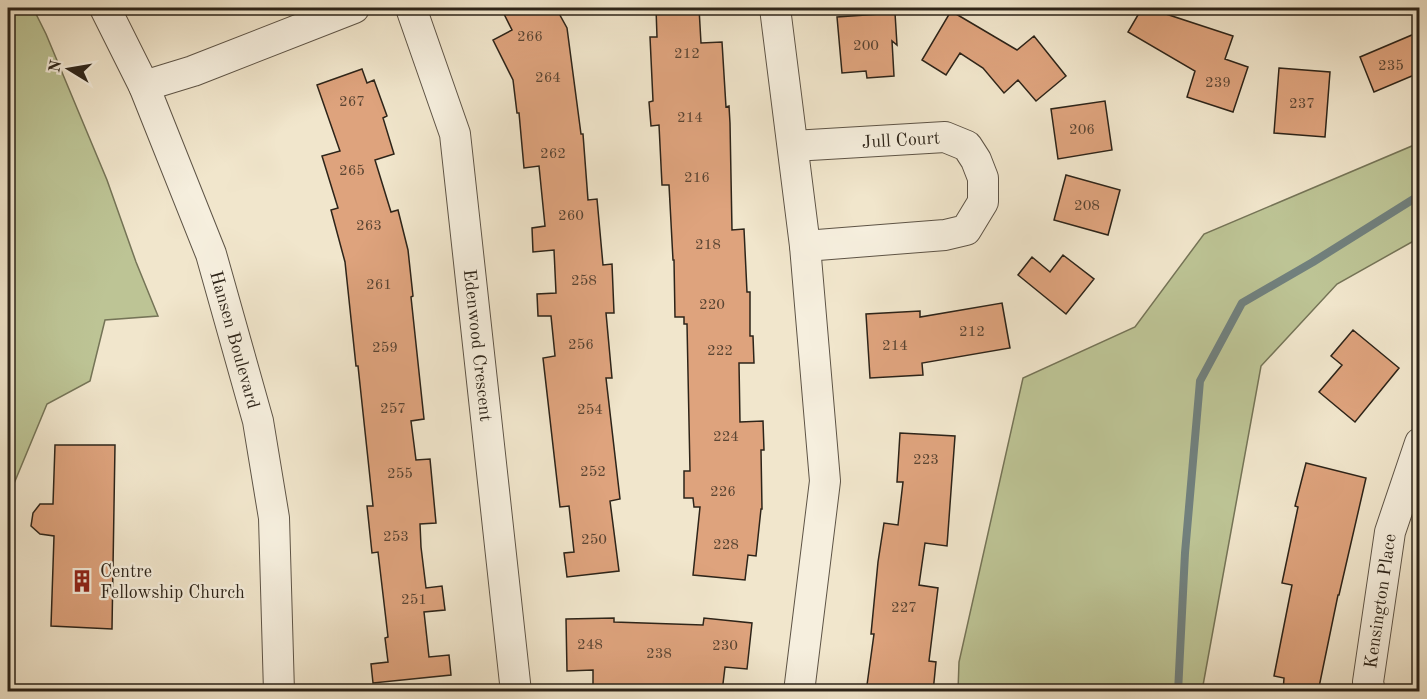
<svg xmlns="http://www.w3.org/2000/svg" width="1427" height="699" viewBox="0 0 1427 699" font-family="'Old Standard TT',serif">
  <rect width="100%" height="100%" fill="#f1e6cc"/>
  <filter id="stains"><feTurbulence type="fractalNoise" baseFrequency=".00333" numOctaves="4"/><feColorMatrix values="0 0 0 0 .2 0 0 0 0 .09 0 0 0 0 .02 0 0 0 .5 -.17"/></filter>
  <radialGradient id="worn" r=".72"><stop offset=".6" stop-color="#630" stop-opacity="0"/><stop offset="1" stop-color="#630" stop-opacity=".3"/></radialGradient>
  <path fill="#bdc495" stroke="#757457" stroke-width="1.5" d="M 8,8 L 33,8 L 46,34 L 107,180 L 136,262 L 158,316 L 105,320 L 90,381 L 47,404 L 8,498 Z
    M 1419,143 L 1419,238 L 1337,284 L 1261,366 L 1202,691 L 958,691 L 959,662 L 1023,378 L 1135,327 L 1204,234 Z"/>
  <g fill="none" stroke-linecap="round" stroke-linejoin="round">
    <path stroke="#71807d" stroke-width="8" d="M 1178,692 L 1185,553 L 1200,381 L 1242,303 L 1313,262 L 1420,195"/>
  </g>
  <path fill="#dea37d" stroke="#2d2419" stroke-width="1.5" d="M 501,8 L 556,8 L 567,28 L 581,134 L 583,134 L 588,200 L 597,199 L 603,265 L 612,264 L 614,313 L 606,313 L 612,378 L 606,378 L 620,499 L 610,501 L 619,571 L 567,577 L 564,553 L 574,552 L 569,506 L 560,507 L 543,358 L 555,356 L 551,316 L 538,316 L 537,294 L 556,293 L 554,250 L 533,252 L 532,228 L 545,226 L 539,166 L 524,168 L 519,113 L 517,113 L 513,80 L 493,40 L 512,30 Z
    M 656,8 L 699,8 L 701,43 L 722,42 L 726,107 L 729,106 L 730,123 L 732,230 L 744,229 L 747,292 L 750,292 L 750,336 L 753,336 L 754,363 L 739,363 L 740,422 L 763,421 L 764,450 L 761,450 L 762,509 L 761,509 L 756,556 L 748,555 L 745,580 L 693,575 L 700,507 L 694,507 L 693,498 L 684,498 L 684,471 L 690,471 L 687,324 L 684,324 L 684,317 L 675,317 L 674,260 L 673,260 L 669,185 L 662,185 L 659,125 L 651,126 L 649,102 L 653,101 L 650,37 L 657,37 Z
    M 1142,8 L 1167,8 L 1163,13 L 1233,36 L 1225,59 L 1248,67 L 1233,112 L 1187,97 L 1195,71 L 1128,32 Z
    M 951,11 L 1017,50 L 1034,36 L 1066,76 L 1036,101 L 1018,80 L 1004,93 L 983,68 L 960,53 L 946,75 L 922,60 Z
    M 895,13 L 897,45 L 892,41 L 894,76 L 867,78 L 866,71 L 842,73 L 837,17 Z
    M 1419,32 L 1419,73 L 1374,92 L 1360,57 Z
    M 1279,68 L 1330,72 L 1325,137 L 1274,133 Z
    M 362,69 L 367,83 L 374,80 L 387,116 L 383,118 L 394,154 L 375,160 L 391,212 L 398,210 L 408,250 L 413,296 L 411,297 L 424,419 L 411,421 L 416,460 L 430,459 L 436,523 L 420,524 L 421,547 L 426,588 L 442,586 L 445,610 L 424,612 L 429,657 L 449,655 L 451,675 L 373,683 L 371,664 L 388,662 L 385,638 L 388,637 L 378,552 L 372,553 L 367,506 L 373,506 L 358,366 L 356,366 L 345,262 L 331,210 L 338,208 L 322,156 L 340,151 L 317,85 Z
    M 1105,101 L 1112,150 L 1058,159 L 1051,109 Z
    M 1066,175 L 1120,190 L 1108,235 L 1054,220 Z
    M 1063,255 L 1094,279 L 1066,314 L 1018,275 L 1032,257 L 1050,272 Z
    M 1002,303 L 1010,348 L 922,363 L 923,375 L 870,378 L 866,314 L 920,311 L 920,317 Z
    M 1353,330 L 1399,368 L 1355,422 L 1319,392 L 1342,365 L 1331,356 Z
    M 900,433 L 955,436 L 947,546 L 925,543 L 919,585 L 938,588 L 929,661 L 936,662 L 933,692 L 879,692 L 880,686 L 867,685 L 874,634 L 871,634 L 878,562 L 884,523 L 898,525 L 903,482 L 897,482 Z
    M 55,445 L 115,445 L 112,629 L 51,626 L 54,536 L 40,534 L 31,526 L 33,513 L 40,504 L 53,504 Z
    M 1306,463 L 1366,478 L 1339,595 L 1338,595 L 1318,692 L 1283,692 L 1284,678 L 1274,676 L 1292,585 L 1282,583 L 1298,507 L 1295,506 Z
    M 614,618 L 614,622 L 703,625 L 704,618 L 752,623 L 747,669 L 725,667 L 722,692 L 659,685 L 659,690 L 633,689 L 633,687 L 593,688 L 593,670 L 567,671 L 566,619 Z"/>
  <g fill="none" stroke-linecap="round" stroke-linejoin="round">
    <g stroke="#5e5446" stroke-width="32">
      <g id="minor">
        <path id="s1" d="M 105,8 L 144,86 L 211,254 L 258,421 L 274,518 L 279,692"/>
        <path id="s2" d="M 411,8 L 455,134 L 516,692"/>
        <path d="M 775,8 L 805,246 L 825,481 L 799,692"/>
        <path d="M 144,86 L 193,71 L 354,8"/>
        <path id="s3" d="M 793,146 L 945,137 L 967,146 L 976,160 L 983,178 L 983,202 L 966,230 L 945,235 L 805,246"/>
        <path id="s4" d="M 1370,692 L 1368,682 L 1390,532 L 1420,443"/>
      </g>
    </g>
    <use href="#minor" stroke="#f6efde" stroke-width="30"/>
  </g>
  <defs>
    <g id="building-bare" transform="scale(1.8)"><path d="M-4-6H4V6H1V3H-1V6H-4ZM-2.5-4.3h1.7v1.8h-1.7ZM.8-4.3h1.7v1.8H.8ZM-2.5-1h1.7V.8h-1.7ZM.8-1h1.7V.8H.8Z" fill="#8f2418" stroke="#f6efde" stroke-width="2.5" paint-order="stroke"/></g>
  </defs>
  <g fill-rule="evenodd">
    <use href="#building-bare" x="82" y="581"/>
  </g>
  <g text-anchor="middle" stroke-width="4.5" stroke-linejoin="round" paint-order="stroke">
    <g font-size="15" fill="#594432">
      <text x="530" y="41">266</text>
      <text x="866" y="50">200</text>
      <text x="687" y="58">212</text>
      <text x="1391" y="70">235</text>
      <text x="548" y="82">264</text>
      <text x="1218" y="87">239</text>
      <text x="352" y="106">267</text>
      <text x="1302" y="108">237</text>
      <text x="690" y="122">214</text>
      <text x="1082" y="134">206</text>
      <text x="553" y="158">262</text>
      <text x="352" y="175">265</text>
      <text x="697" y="182">216</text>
      <text x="1087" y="210">208</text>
      <text x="571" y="220">260</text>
      <text x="369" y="230">263</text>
      <text x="708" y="249">218</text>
      <text x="584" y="285">258</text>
      <text x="379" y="289">261</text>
      <text x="712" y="309">220</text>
      <text x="972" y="336">212</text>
      <text x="581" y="349">256</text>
      <text x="895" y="350">214</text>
      <text x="385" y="352">259</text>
      <text x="720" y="355">222</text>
      <text x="393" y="413">257</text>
      <text x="590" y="414">254</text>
      <text x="726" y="441">224</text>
      <text x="926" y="464">223</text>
      <text x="593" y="476">252</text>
      <text x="400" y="478">255</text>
      <text x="723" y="496">226</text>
      <text x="396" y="541">253</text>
      <text x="594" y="544">250</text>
      <text x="726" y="549">228</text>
      <text x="414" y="604">251</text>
      <text x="904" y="612">227</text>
      <text x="590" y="649">248</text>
      <text x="725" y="650">230</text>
      <text x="659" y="658">238</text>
    </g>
    <g font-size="18" fill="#2d2419" stroke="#f6efde">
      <text dy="6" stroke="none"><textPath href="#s3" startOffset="108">Jull Court</textPath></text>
      <text dy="6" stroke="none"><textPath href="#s1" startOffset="357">Hansen Boulevard</textPath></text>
      <text dy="6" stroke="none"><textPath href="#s2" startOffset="346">Edenwood Crescent</textPath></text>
      <text dy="6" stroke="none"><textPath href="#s4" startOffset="92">Kensington Place</textPath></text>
    </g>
    <g font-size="18" fill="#2d2419" stroke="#f6efde" text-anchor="start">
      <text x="100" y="577">Centre<tspan x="100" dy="21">Fellowship Church</tspan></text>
    </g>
  </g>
  <rect width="1427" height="699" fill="none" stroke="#f1e6cc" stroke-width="30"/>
  <rect x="9" y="9" width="1409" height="681" fill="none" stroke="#2d2419" stroke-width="3"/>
  <rect x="15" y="15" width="1397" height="669" fill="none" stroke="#2d2419" stroke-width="1.5"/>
  <g transform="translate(69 69) rotate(281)" stroke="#f6efde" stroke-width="4.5" paint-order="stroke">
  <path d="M0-4.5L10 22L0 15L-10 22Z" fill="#2d2419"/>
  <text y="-9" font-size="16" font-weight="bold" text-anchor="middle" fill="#2d2419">N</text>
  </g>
  <rect width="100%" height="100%" filter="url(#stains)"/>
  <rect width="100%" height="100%" fill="url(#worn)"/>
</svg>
